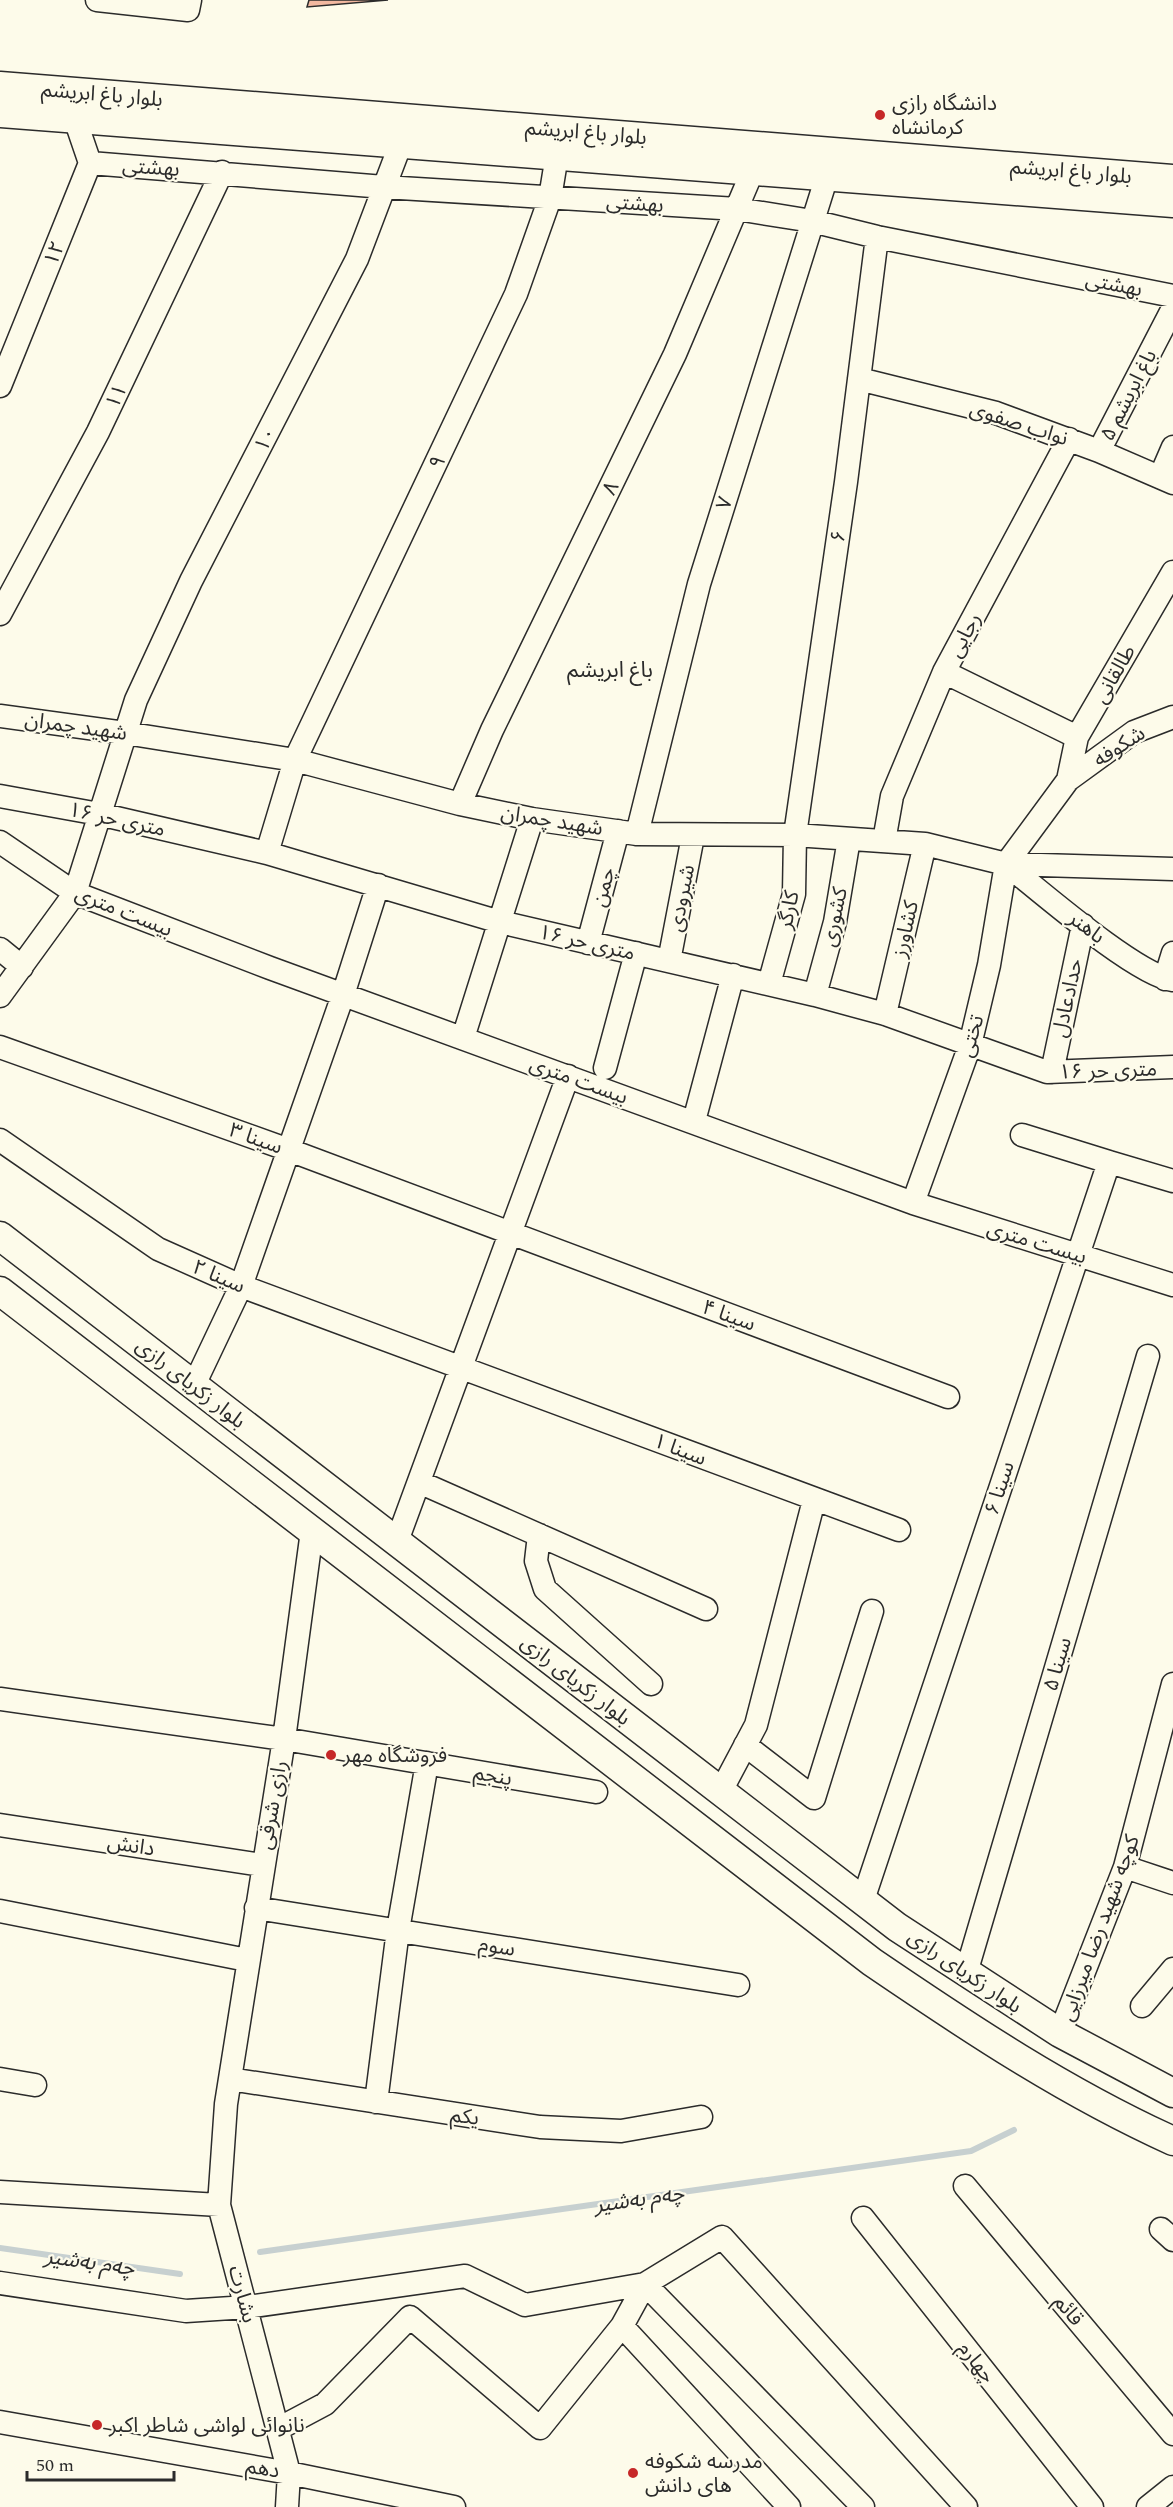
<svg xmlns="http://www.w3.org/2000/svg" width="1173" height="2507" viewBox="0 0 1173 2507" font-family="Spectral,'Noto Sans Arabic',serif">
  <rect width="100%" height="100%" fill="#fdfbea"/>
  <g fill="none" stroke-linecap="round" stroke-linejoin="round">
    <path stroke="#c7d0d0" stroke-width="6" d="M 0,2248 L 180,2274
      M 260,2252 L 971,2151 L 1014,2130"/>
  </g>
  <path fill="#f2b8a0" stroke="#2b2b2b" stroke-width="1.5" d="M 309,0 L 388,0 L 307,7 Z"/>
  <g fill="none" stroke-linecap="round" stroke-linejoin="round">
    <g stroke="#2b2b2b" stroke-width="25">
      <path id="minor" d="M 97,0 L 188,10 L 190,0
        M 90,163 L 384,187 L 737,209 L 812,221 L 877,237 L 1173,296
        M 859,379 L 996,413 L 1099,451 L 1173,483
        M 0,386 L 90,163 L 75,119
        M 1099,451 L 1173,308
        M 1160,477 L 1173,447
        M 0,614 L 98,432 L 222,172
        M 944,672 L 1077,737
        M 0,716 L 125,733 L 295,760 L 460,804 L 532,819 L 637,834 L 795,835 L 925,844 L 1006,864 L 1068,780 L 1134,732 L 1173,717
        M 1068,780 L 1077,737 L 1173,572
        M 0,796 L 99,814 L 267,853 L 500,922 L 815,995 L 885,1014 L 1047,1072 L 1173,1067
        M 460,804 L 492,730 L 675,354 L 753,170
        M 637,834 L 699,584 L 827,176
        M 884,841 L 892,796 L 944,672 L 1069,439
        M 0,842 L 75,893 L 270,968 L 913,1203 L 1173,1285
        M 267,853 L 295,760 L 516,294 L 550,198 L 557,155
        M 1006,864 C 1039,890 1136,975 1173,980
        M 1006,864 L 1173,869
        M 588,943 L 618,831
        M 0,949 L 22,967
        M 669,961 L 693,836
        M 1165,979 L 1173,953
        M 769,984 L 794,894 L 795,835 L 846,482 L 877,237
        M 815,995 L 835,922 L 849,839
        M 0,996 L 75,893 L 136,700 L 191,581 L 357,259 L 401,143
        M 885,1014 L 925,844
        M 463,1038 L 532,819
        M 0,1047 L 289,1150 L 948,1397
        M 605,1068 L 636,953
        M 1052,1072 L 1083,925
        M 694,1121 L 733,975
        M 0,1140 L 158,1249 L 241,1286 L 899,1530
        M 1109,1162 L 1173,1181
        M 913,1203 L 970,1045 L 989,965 L 1006,864
        M 194,1385 L 241,1286 L 343,995 L 378,885
        M 419,1482 L 706,1609
        M 539,1535 L 536,1561 L 545,1589 L 651,1684
        M 397,1541 L 568,1076
        M 0,1699 L 284,1739 L 596,1792
        M 745,1745 L 814,1798 L 872,1611
        M 721,1791 L 756,1725 L 814,1500
        M 0,1825 L 262,1865
        M 1125,1867 L 1173,1883
        M 863,1900 L 1109,1162 L 1022,1135
        M 256,1908 L 738,1985
        M 0,1911 L 247,1960
        M 966,1973 L 1148,1356
        M 1142,2006 L 1173,1969
        M 1060,2033 L 1125,1867 L 1173,1684
        M 0,2079 L 35,2085
        M 230,2079 L 540,2127 L 621,2131 L 701,2117
        M 376,2102 L 398,1930 L 427,1763
        M 965,2186 L 1173,2434
        M 0,2192 L 219,2205
        M 863,2218 L 1092,2507
        M 1161,2229 L 1173,2240
        M 0,2283 L 186,2311 L 247,2307 L 465,2276 L 525,2305 L 645,2284 L 863,2507
        M 622,2326 L 789,2507
        M 0,2422 L 289,2473 L 454,2507
        M 278,2429 L 325,2404 L 410,2317 L 540,2428 L 622,2326 L 645,2284 L 722,2237 L 966,2507
        M 287,2507 L 289,2473 L 219,2205 L 226,2104 L 284,1739 L 312,1531
        M 1148,2507 L 1173,2487"/>
    </g>
    <g stroke="#2b2b2b" stroke-width="31">
      <path id="major" d="M 0,86 L 1173,179
        M 0,113 L 1173,203
        M 0,1236 L 897,1927 L 1060,2033 L 1173,2093
        M 0,1291 L 872,1962 C 969,2028 1065,2092 1173,2141"/>
    </g>
    <use href="#minor" stroke="#fdfbea" stroke-width="22"/>
    <use href="#major" stroke="#fdfbea" stroke-width="28"/>
  </g>
  <g fill="#c62828" stroke="#fdfbea" stroke-width="2">
    <circle cx="880" cy="115" r="6"/>
    <circle cx="331" cy="1755" r="6"/>
    <circle cx="97" cy="2425" r="6"/>
    <circle cx="633" cy="2473" r="6"/>
  </g>
  <g text-anchor="middle" stroke-width="4.5" stroke-linejoin="round" paint-order="stroke">
    <g font-size="21" fill="#2b2b2b" stroke="#fdfbea">
      <text transform="translate(102 94) rotate(5)" y="7">بلوار باغ ابریشم</text>
      <text transform="translate(586 132) rotate(5)" y="7">بلوار باغ ابریشم</text>
      <text transform="translate(151 167) rotate(4)" y="7">بهشتی</text>
      <text transform="translate(1071 171) rotate(5)" y="7">بلوار باغ ابریشم</text>
      <text transform="translate(635 203) rotate(4)" y="7">بهشتی</text>
      <text transform="translate(54 253) rotate(-68)" y="7">۱۲</text>
      <text transform="translate(1114 284) rotate(11)" y="7">بهشتی</text>
      <text transform="translate(1128 395) rotate(-63)" y="7">باغ ابریشم ۵</text>
      <text transform="translate(116 396) rotate(-65)" y="7">۱۱</text>
      <text transform="translate(1019 423) rotate(18)" y="7">نواب صفوی</text>
      <text transform="translate(265 439) rotate(-63)" y="7">۱۰</text>
      <text transform="translate(437 462) rotate(-65)" y="7">۹</text>
      <text transform="translate(610 488) rotate(-64)" y="7">۸</text>
      <text transform="translate(724 503) rotate(-73)" y="7">۷</text>
      <text transform="translate(838 536) rotate(-82)" y="7">۶</text>
      <text transform="translate(964 635) rotate(-62)" y="7">رجایی</text>
      <text transform="translate(1114 674) rotate(-60)" y="7">طالقانی</text>
      <text transform="translate(76 726) rotate(8)" y="7">شهید چمران</text>
      <text transform="translate(1119 746) rotate(-33)" y="7">شکوفه</text>
      <text transform="translate(117 819) rotate(12)" y="7">۱۶ متری حر</text>
      <text transform="translate(552 820) rotate(9)" y="7">شهید چمران</text>
      <text transform="translate(603 887) rotate(-75)" y="7">چمن</text>
      <text transform="translate(681 898) rotate(-79)" y="7">شیرودی</text>
      <text transform="translate(788 910) rotate(-78)" y="7">کارگر</text>
      <text transform="translate(124 911) rotate(22)" y="7">بیست متری</text>
      <text transform="translate(834 917) rotate(-78)" y="7">کشوری</text>
      <text transform="translate(1087 927) rotate(37)" y="7">باهنر</text>
      <text transform="translate(905 929) rotate(-77)" y="7">کشاورز</text>
      <text transform="translate(587 942) rotate(13)" y="7">۱۶ متری حر</text>
      <text transform="translate(1067 998) rotate(-78)" y="7">حدادعادل</text>
      <text transform="translate(971 1036) rotate(-74)" y="7">تختی</text>
      <text transform="translate(1108 1070) rotate(-2)" y="7">۱۶ متری حر</text>
      <text transform="translate(579 1080) rotate(20)" y="7">بیست متری</text>
      <text transform="translate(256 1138) rotate(20)" y="7">سینا ۳</text>
      <text transform="translate(1037 1242) rotate(17)" y="7">بیست متری</text>
      <text transform="translate(219 1276) rotate(23)" y="7">سینا ۲</text>
      <text transform="translate(729 1315) rotate(20)" y="7">سینا ۴</text>
      <text transform="translate(191 1383) rotate(38)" y="7">بلوار زکریای رازی</text>
      <text transform="translate(680 1449) rotate(21)" y="7">۱ سینا</text>
      <text transform="translate(999 1488) rotate(-72)" y="7">سینا ۶</text>
      <text transform="translate(1057 1664) rotate(-74)" y="7">سینا ۵</text>
      <text transform="translate(576 1680) rotate(38)" y="7">بلوار زکریای رازی</text>
      <text transform="translate(493 1775) rotate(10)" y="7">پنجم</text>
      <text transform="translate(272 1805) rotate(-80)" y="7">رازی شرقی</text>
      <text transform="translate(131 1845) rotate(9)" y="7">دانش</text>
      <text transform="translate(1099 1928) rotate(-70)" y="7">کوچه شهید رضا میرزایی</text>
      <text transform="translate(497 1946) rotate(9)" y="7">سوم</text>
      <text transform="translate(965 1971) rotate(34)" y="7">بلوار زکریای رازی</text>
      <text transform="translate(465 2116) rotate(8)" y="7">یکم</text>
      <text transform="translate(243 2294) rotate(75)" y="7">بشارت</text>
      <text transform="translate(1069 2310) rotate(50)" y="7">قائم</text>
      <text transform="translate(977 2362) rotate(52)" y="7">چهارم</text>
      <text transform="translate(263 2468) rotate(10)" y="7">دهم</text>
    </g>
    <g font-size="21" fill="#2b2b2b" stroke="#fdfbea" text-anchor="start">
      <text x="892" y="110">دانشگاه رازی<tspan x="892" dy="24">کرمانشاه</tspan></text>
      <text x="343" y="1762">فروشگاه مهر</text>
      <text x="109" y="2432">نانوائی لواشی شاطر اکبر</text>
      <text x="645" y="2468">مدرسه شکوفه<tspan x="645" dy="24">های دانش</tspan></text>
    </g>
    <g font-size="22" fill="#2b2b2b" stroke="#fdfbea">
      <text x="610" y="677">باغ ابریشم</text>
    </g>
    <g font-size="22" font-style="italic" fill="#2b2b2b" stroke="#fdfbea">
      <text transform="translate(639 2198) rotate(-8)" y="8">چەم بەشیر</text>
      <text transform="translate(90 2261) rotate(8)" y="8">چەم بەشیر</text>
    </g>
  </g>
  <path d="M27 2471v9h147v-9" fill="none" stroke="#2b2b2b" stroke-width="3"/>
  <text x="36" y="2471" font-size="18" fill="#2b2b2b" stroke="#fdfbea" stroke-width="4.5" paint-order="stroke">50 m</text>
</svg>
